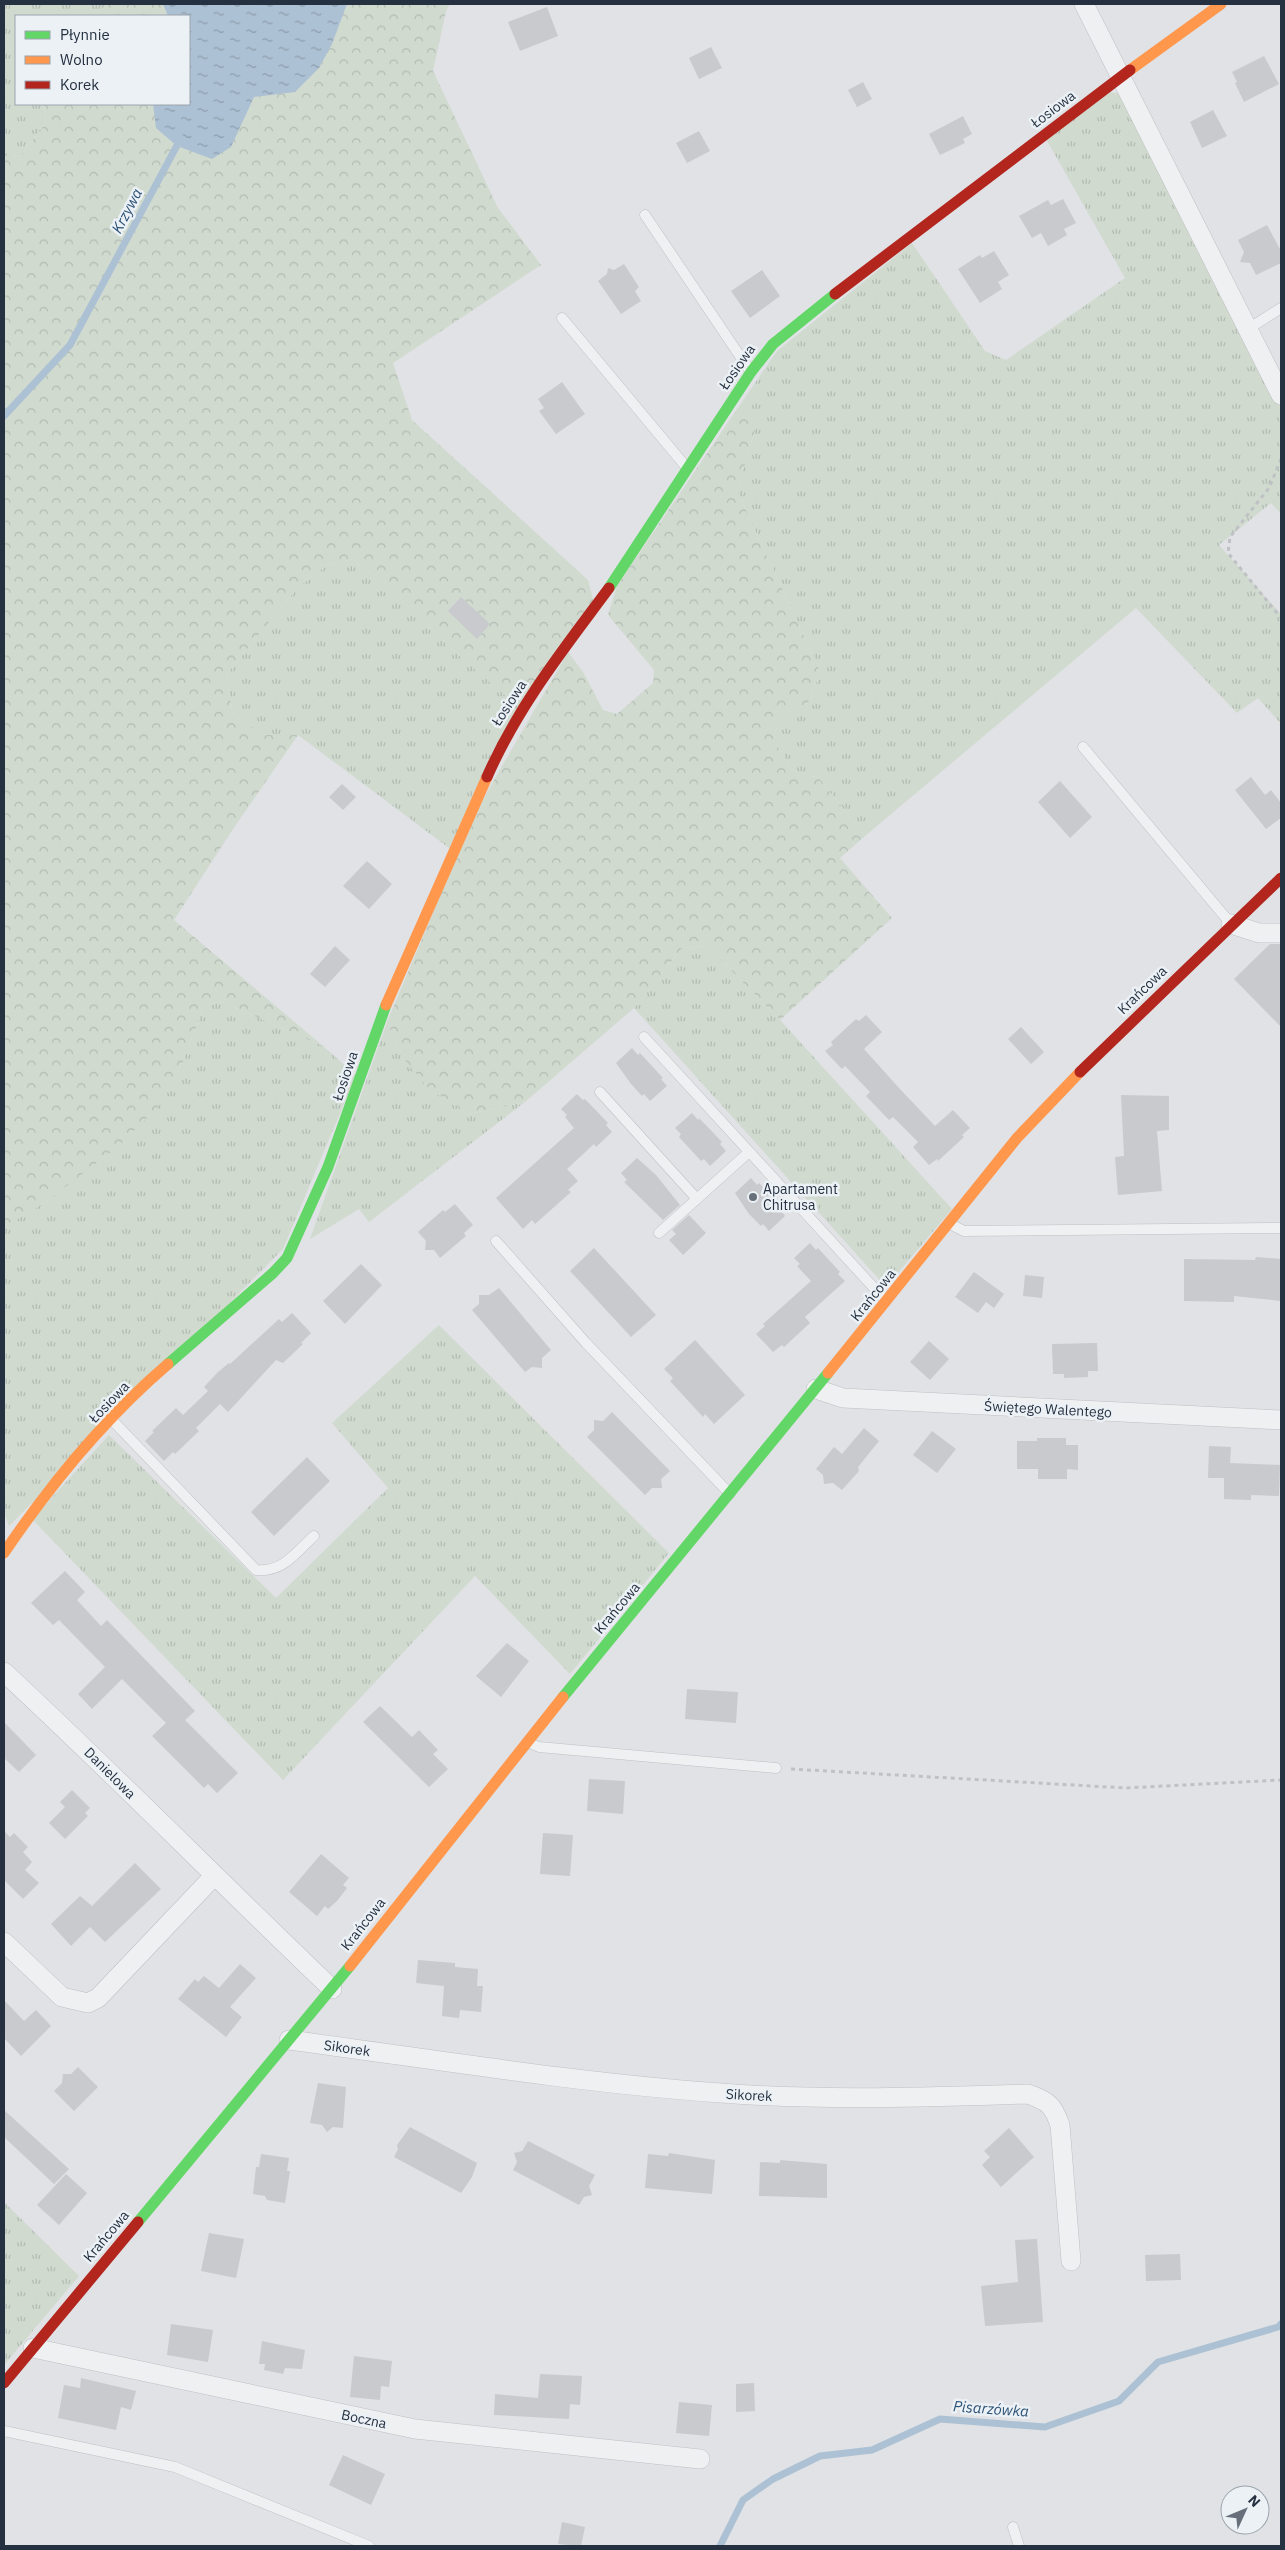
<svg xmlns="http://www.w3.org/2000/svg" width="1285" height="2550" viewBox="0 0 1285 2550" font-family="'IBM Plex Sans',sans-serif">
  <defs>
    <pattern id="grass-tufts" width="24" height="20" patternUnits="userSpaceOnUse" patternTransform="scale(1.25)"><rect width="24" height="20" fill="#d1dacf"/><path d="M3 7l-1-3M5 7V3M7 7l1-3M15 17l-1-3M17 17v-4M19 17l1-3" fill="none" stroke="#b3bcb3"/></pattern>
    <pattern id="forest-crowns" width="20" height="18" patternUnits="userSpaceOnUse" patternTransform="scale(1.25)"><rect width="20" height="18" fill="#d1dacf"/><path d="M2 6a3 3 0 1 1 6 0M12 15a3 3 0 1 1 6 0" fill="none" stroke="#b3bcb3"/></pattern>
    <pattern id="water-ripples" width="26" height="14" patternUnits="userSpaceOnUse" patternTransform="scale(1.25)"><rect width="26" height="14" fill="#acc1d3"/><path d="M2 4q2-2 4 0t4 0M15 11q2-2 4 0t4 0" fill="none" stroke="#8c9dad"/></pattern>
  </defs>
  <rect width="100%" height="100%" fill="#e0e2e5"/>
  <path fill="url(#grass-tufts)" d="M 4,4 L 101,4 L 101,16 L 16,16 L 16,104 L 44,104 L 46,123 L 21,155 L 4,156 Z
    M 1109,92 L 1122,94 L 1281,402 L 1281,514 L 1271,503 L 1219,545 L 1281,614 L 1281,724 L 1258,698 L 1237,713 L 1136,608 L 865,836 L 819,778 L 792,770 L 773,739 L 779,720 L 810,701 L 820,671 L 737,491 L 756,427 L 735,412 L 777,351 L 912,243 L 985,351 L 1006,360 L 1125,278 L 1046,139 Z
    M 352,559 L 384,582 L 456,653 L 526,694 L 449,848 L 298,735 L 266,735 L 233,715 L 226,675 L 296,589 L 327,565 Z
    M 707,946 L 780,1020 L 952,1209 L 886,1287 L 634,1008 L 682,948 Z
    M 222,1002 L 323,1046 L 356,1075 L 283,1249 L 9,1526 L 4,1513 L 4,1227 L 47,1201 L 158,1107 L 183,1062 L 204,1006 Z
    M 387,1022 L 403,1058 L 429,1089 L 469,1114 L 525,1102 L 369,1222 L 359,1209 L 310,1239 Z
    M 439,1325 L 669,1553 L 570,1674 L 475,1576 L 283,1780 L 32,1519 L 109,1435 L 276,1598 L 388,1488 L 332,1423 Z
    M 4,2202 L 79,2276 L 4,2365 Z"/>
  <path fill="url(#forest-crowns)" d="M 101,4 L 450,4 L 446,11 L 433,71 L 498,208 L 541,265 L 393,363 L 412,420 L 588,580 L 594,603 L 526,694 L 507,697 L 456,653 L 384,582 L 352,559 L 327,565 L 296,589 L 226,675 L 233,715 L 266,735 L 298,735 L 233,829 L 174,920 L 323,1046 L 222,1002 L 204,1006 L 183,1062 L 158,1107 L 119,1146 L 47,1201 L 4,1227 L 4,156 L 21,155 L 46,123 L 44,104 L 189,104 L 189,16 L 101,16 Z
    M 735,412 L 748,415 L 756,427 L 737,491 L 820,671 L 810,701 L 779,720 L 773,739 L 792,770 L 819,778 L 865,836 L 840,858 L 892,918 L 780,1020 L 707,946 L 682,948 L 634,1008 L 525,1102 L 469,1114 L 429,1089 L 403,1058 L 387,1022 L 475,813 L 568,652 L 583,672 L 603,710 L 617,714 L 653,683 L 654,670 L 608,615 L 617,586 Z"/>
  <path fill="url(#water-ripples)" d="M 163,4 L 347,4 L 332,44 L 319,68 L 295,92 L 254,97 L 231,147 L 212,159 L 177,146 L 156,128 L 153,104 L 189,104 L 189,16 L 168,16 Z"/>
  <g fill="none" stroke-linecap="round" stroke-linejoin="round">
    <path stroke="#acc1d3" stroke-width="7" d="M 4,416 L 70,345 L 181,138
      M 720,2546 L 743,2500 L 773,2479 L 820,2456 L 872,2450 L 940,2419 L 1045,2427 L 1119,2401 L 1158,2362 L 1278,2327 L 1281,2324"/>
  </g>
  <path fill="#c8cacd" d="M 547,7 L 558,36 L 520,51 L 508,22 Z
    M 711,47 L 722,68 L 699,79 L 689,58 Z
    M 1264,56 L 1279,84 L 1244,102 L 1235,83 L 1237,82 L 1232,72 Z
    M 863,82 L 872,99 L 857,107 L 848,90 Z
    M 1213,110 L 1227,136 L 1202,148 L 1190,122 Z
    M 963,116 L 972,134 L 963,139 L 965,143 L 940,155 L 929,134 Z
    M 699,131 L 710,151 L 687,163 L 676,143 Z
    M 1063,199 L 1076,223 L 1064,229 L 1067,235 L 1048,246 L 1041,233 L 1032,238 L 1019,216 L 1048,200 L 1051,205 Z
    M 1267,225 L 1281,251 L 1281,263 L 1256,275 L 1250,263 L 1240,262 L 1244,252 L 1238,240 Z
    M 994,251 L 1009,275 L 998,282 L 1002,289 L 980,303 L 958,269 L 980,255 L 982,258 Z
    M 624,264 L 639,287 L 635,291 L 641,301 L 621,314 L 598,281 L 607,274 L 608,268 L 614,270 Z
    M 762,270 L 780,296 L 750,318 L 731,291 Z
    M 562,382 L 585,414 L 556,434 L 539,411 L 544,408 L 538,399 Z
    M 461,597 L 490,624 L 477,639 L 448,611 Z
    M 1251,777 L 1265,795 L 1271,790 L 1281,803 L 1281,818 L 1266,829 L 1235,790 Z
    M 1060,781 L 1092,817 L 1070,838 L 1038,802 Z
    M 342,784 L 356,797 L 343,810 L 329,797 Z
    M 367,861 L 392,884 L 369,909 L 343,886 Z
    M 1270,944 L 1281,944 L 1281,1027 L 1234,979 Z
    M 335,946 L 350,960 L 325,987 L 310,974 Z
    M 866,1015 L 882,1032 L 864,1049 L 899,1088 L 935,1126 L 953,1110 L 970,1128 L 962,1135 L 964,1137 L 938,1161 L 937,1159 L 929,1165 L 913,1147 L 918,1142 L 893,1117 L 889,1120 L 866,1096 L 870,1092 L 845,1066 L 842,1069 L 825,1051 L 833,1045 L 831,1042 L 856,1019 L 859,1021 Z
    M 1021,1027 L 1044,1052 L 1031,1064 L 1008,1039 Z
    M 632,1048 L 638,1055 L 640,1053 L 663,1078 L 661,1079 L 667,1086 L 650,1101 L 644,1094 L 642,1096 L 631,1084 L 616,1063 Z
    M 577,1094 L 583,1100 L 585,1099 L 608,1123 L 606,1125 L 612,1132 L 596,1147 L 594,1144 L 567,1169 L 578,1181 L 568,1190 L 571,1192 L 535,1224 L 532,1220 L 523,1229 L 496,1198 L 574,1128 L 565,1117 L 567,1115 L 561,1109 Z
    M 1121,1095 L 1169,1096 L 1169,1130 L 1157,1131 L 1162,1191 L 1118,1195 L 1115,1157 L 1124,1156 Z
    M 692,1113 L 698,1120 L 699,1118 L 722,1142 L 720,1144 L 726,1151 L 710,1166 L 704,1159 L 701,1161 L 679,1137 L 681,1134 L 675,1128 Z
    M 637,1158 L 656,1175 L 680,1205 L 663,1220 L 624,1182 L 627,1180 L 621,1173 Z
    M 751,1178 L 757,1185 L 759,1183 L 781,1207 L 779,1209 L 785,1216 L 769,1231 L 763,1224 L 761,1226 L 749,1214 L 735,1193 Z
    M 455,1204 L 473,1225 L 464,1233 L 466,1236 L 440,1258 L 434,1250 L 425,1250 L 426,1241 L 418,1232 L 443,1210 L 445,1212 Z
    M 689,1215 L 706,1233 L 683,1255 L 669,1240 L 676,1234 L 672,1230 Z
    M 810,1243 L 816,1250 L 818,1248 L 840,1272 L 838,1274 L 845,1281 L 805,1317 L 810,1323 L 784,1347 L 782,1345 L 773,1352 L 756,1334 L 765,1326 L 763,1324 L 811,1281 L 797,1266 L 800,1264 L 794,1258 Z
    M 594,1248 L 656,1315 L 631,1337 L 570,1271 Z
    M 1256,1257 L 1281,1259 L 1281,1301 L 1234,1296 L 1234,1302 L 1184,1301 L 1184,1259 L 1255,1260 Z
    M 361,1264 L 382,1285 L 345,1324 L 323,1301 Z
    M 974,1272 L 1004,1294 L 994,1308 L 986,1302 L 978,1313 L 955,1297 Z
    M 1025,1275 L 1044,1277 L 1042,1298 L 1023,1296 Z
    M 499,1288 L 551,1350 L 542,1358 L 542,1368 L 532,1367 L 525,1372 L 472,1310 L 479,1304 L 479,1295 L 489,1295 Z
    M 292,1313 L 311,1333 L 301,1343 L 303,1344 L 283,1363 L 276,1360 L 228,1412 L 220,1404 L 196,1428 L 199,1431 L 175,1454 L 173,1452 L 164,1461 L 145,1441 L 154,1432 L 152,1431 L 176,1408 L 183,1415 L 208,1391 L 204,1387 L 218,1372 L 229,1363 L 230,1364 L 279,1319 L 282,1322 Z
    M 695,1340 L 745,1395 L 714,1424 L 705,1414 L 703,1417 L 670,1381 L 673,1378 L 664,1369 Z
    M 929,1341 L 949,1359 L 930,1380 L 910,1362 Z
    M 1097,1343 L 1098,1371 L 1088,1371 L 1088,1377 L 1064,1378 L 1064,1374 L 1053,1374 L 1052,1344 Z
    M 612,1412 L 670,1471 L 661,1479 L 662,1488 L 652,1488 L 645,1495 L 587,1437 L 594,1430 L 594,1420 L 603,1421 Z
    M 864,1428 L 879,1441 L 858,1467 L 859,1471 L 842,1490 L 833,1483 L 824,1484 L 823,1475 L 816,1469 L 834,1447 L 842,1454 Z
    M 932,1431 L 956,1449 L 937,1473 L 913,1455 Z
    M 1037,1438 L 1066,1438 L 1066,1445 L 1078,1445 L 1078,1470 L 1067,1469 L 1067,1479 L 1038,1479 L 1038,1469 L 1017,1469 L 1017,1441 L 1037,1441 Z
    M 1209,1446 L 1231,1447 L 1230,1463 L 1280,1465 L 1279,1496 L 1251,1495 L 1251,1500 L 1224,1499 L 1224,1478 L 1208,1478 Z
    M 307,1457 L 330,1481 L 274,1536 L 251,1512 Z
    M 65,1571 L 85,1592 L 77,1600 L 101,1626 L 107,1620 L 195,1711 L 185,1720 L 238,1773 L 217,1793 L 208,1784 L 204,1788 L 152,1736 L 166,1723 L 122,1679 L 92,1709 L 78,1694 L 105,1667 L 59,1620 L 53,1625 L 31,1603 Z
    M 507,1643 L 529,1661 L 501,1697 L 476,1676 Z
    M 687,1689 L 738,1692 L 736,1723 L 685,1719 Z
    M 380,1706 L 412,1737 L 419,1730 L 438,1750 L 433,1754 L 448,1769 L 429,1787 L 363,1722 Z
    M 4,1722 L 36,1755 L 19,1772 L 4,1758 Z
    M 589,1779 L 625,1781 L 623,1814 L 587,1811 Z
    M 72,1790 L 90,1808 L 85,1813 L 88,1816 L 65,1839 L 49,1823 L 65,1807 L 60,1802 Z
    M 4,1831 L 10,1837 L 14,1833 L 28,1847 L 23,1852 L 32,1862 L 25,1870 L 39,1883 L 23,1899 L 4,1880 Z
    M 543,1833 L 573,1835 L 570,1876 L 540,1874 Z
    M 321,1854 L 349,1878 L 343,1885 L 347,1888 L 337,1901 L 328,1909 L 325,1906 L 317,1916 L 289,1892 Z
    M 135,1863 L 161,1889 L 105,1942 L 90,1927 L 71,1946 L 51,1924 L 80,1896 L 92,1906 Z
    M 418,1960 L 455,1963 L 455,1967 L 478,1969 L 477,1986 L 483,1986 L 481,2012 L 460,2010 L 459,2018 L 442,2016 L 444,1986 L 416,1983 Z
    M 240,1964 L 256,1978 L 230,2007 L 242,2017 L 226,2037 L 178,1999 L 195,1979 L 198,1982 L 204,1976 L 219,1988 Z
    M 4,2000 L 24,2021 L 36,2010 L 51,2026 L 21,2056 L 4,2038 Z
    M 78,2067 L 98,2087 L 74,2111 L 54,2091 L 62,2083 L 63,2074 L 71,2074 Z
    M 318,2083 L 346,2087 L 343,2128 L 333,2127 L 327,2132 L 322,2125 L 310,2123 Z
    M 4,2110 L 69,2169 L 54,2184 L 4,2137 Z
    M 410,2127 L 477,2163 L 472,2177 L 461,2193 L 394,2157 L 398,2149 L 397,2145 Z
    M 1009,2128 L 1034,2157 L 1001,2187 L 982,2165 L 990,2157 L 984,2151 Z
    M 528,2141 L 595,2175 L 589,2186 L 592,2195 L 584,2197 L 579,2205 L 513,2170 L 517,2162 L 514,2153 L 522,2151 Z
    M 669,2153 L 715,2160 L 712,2194 L 645,2188 L 648,2154 L 668,2156 Z
    M 261,2154 L 289,2158 L 287,2171 L 290,2171 L 285,2203 L 267,2200 L 265,2196 L 253,2194 L 256,2167 L 259,2167 Z
    M 780,2160 L 827,2164 L 827,2198 L 759,2196 L 760,2162 L 780,2163 Z
    M 66,2174 L 87,2193 L 59,2225 L 37,2205 Z
    M 209,2233 L 244,2239 L 236,2278 L 201,2271 Z
    M 1037,2239 L 1043,2322 L 985,2326 L 981,2286 L 1018,2282 L 1015,2240 Z
    M 1180,2254 L 1181,2280 L 1146,2281 L 1145,2255 Z
    M 171,2324 L 213,2330 L 208,2362 L 167,2355 Z
    M 262,2341 L 305,2350 L 302,2369 L 285,2368 L 283,2374 L 264,2370 L 265,2364 L 259,2364 Z
    M 354,2356 L 392,2361 L 389,2387 L 381,2386 L 380,2400 L 350,2397 Z
    M 540,2374 L 582,2376 L 580,2405 L 570,2404 L 569,2419 L 494,2415 L 495,2394 L 538,2398 Z
    M 81,2378 L 136,2391 L 131,2410 L 121,2407 L 116,2430 L 58,2418 L 64,2385 L 80,2388 Z
    M 754,2383 L 755,2411 L 736,2412 L 736,2384 Z
    M 679,2402 L 712,2405 L 709,2436 L 676,2433 Z
    M 343,2455 L 385,2474 L 371,2505 L 329,2485 Z
    M 562,2522 L 585,2527 L 581,2546 L 558,2544 Z"/>
  <g fill="none" stroke-linecap="round" stroke-linejoin="round">
    <g stroke="#bec0c3" stroke-width="11">
      <path id="lane" d="M 645,215 L 750,371
        M 562,318 L 687,468
        M 1248,329 L 1281,308
        M 1083,747 L 1231,924
        M 644,1037 L 886,1301
        M 600,1092 L 697,1199
        M 950,1224 L 964,1231 L 1281,1228
        M 659,1233 L 749,1152
        M 496,1241 L 586,1343 L 730,1494
        M 112,1420 L 256,1570 C 283,1573 296,1552 314,1536
        M 527,1742 L 539,1747 L 776,1768
        M 4,2431 L 175,2467 L 369,2546
        M 1013,2527 L 1019,2546"/>
    </g>
    <g stroke="#bec0c3" stroke-width="20">
      <path id="street" d="M 1084,4 L 1281,395
        M 1231,924 L 1259,933 L 1281,933
        M 816,1389 L 843,1398 L 1281,1420
        M 4,1672 C 115,1775 222,1884 332,1989
        M 4,1942 L 62,1997 L 88,2003 L 98,1998 L 214,1876
        M 289,2040 C 433,2059 577,2083 721,2093 C 824,2101 926,2097 1028,2094 C 1048,2101 1053,2105 1060,2125 L 1071,2261
        M 33,2348 L 415,2429 L 700,2459"/>
    </g>
    <path stroke="#bfc1c5" stroke-width="3" stroke-dasharray="4 4" stroke-linecap="butt" d="M 1281,459 L 1269,488 L 1230,537 L 1228,553 L 1281,618
      M 791,1769 L 1126,1788 L 1281,1780"/>
    <use href="#lane" stroke="#eff0f2" stroke-width="10"/>
    <use href="#street" stroke="#eff0f2" stroke-width="19"/>
    <path stroke="#63d668" stroke-width="11" d="M 609,588 L 751,372 L 773,344 L 835,294
      M 168,1364 L 273,1273 L 287,1258 L 328,1167 L 386,1005
      M 563,1697 L 828,1373
      M 138,2222 L 350,1966"/>
    <path stroke="#ff974d" stroke-width="11" d="M 1130,70 L 1221,4
      M 386,1005 L 487,777
      M 828,1373 L 1017,1138 L 1080,1072
      M 4,1553 C 50,1485 105,1418 168,1364
      M 350,1966 L 563,1697"/>
    <path stroke="#b3261e" stroke-width="11" d="M 835,294 L 1130,70
      M 487,777 C 518,706 563,650 609,588
      M 1080,1072 L 1281,878
      M 4,2383 L 138,2222"/>
  </g>
  <circle fill="#666f7a" stroke="#ecf1f6" stroke-width="2" cx="753" cy="1197" r="5"/>
  <g text-anchor="middle" stroke-width="5" stroke-linejoin="round" paint-order="stroke">
    <g font-size="14" fill="#253140" stroke="#ecf1f6">
      <text transform="translate(1053 109) rotate(-37)" y="5">Łosiowa</text>
      <text transform="translate(737 367) rotate(-55)" y="5">Łosiowa</text>
      <text transform="translate(509 703) rotate(-57)" y="5">Łosiowa</text>
      <text transform="translate(1142 990) rotate(-44)" y="5">Krańcowa</text>
      <text transform="translate(345 1076) rotate(-71)" y="5">Łosiowa</text>
      <text transform="translate(873 1295) rotate(-51)" y="5">Krańcowa</text>
      <text transform="translate(109 1402) rotate(-46)" y="5">Łosiowa</text>
      <text transform="translate(1048 1409) rotate(3)" y="5">Świętego Walentego</text>
      <text transform="translate(617 1608) rotate(-50)" y="5">Krańcowa</text>
      <text transform="translate(110 1773) rotate(45)" y="5">Danielowa</text>
      <text transform="translate(363 1924) rotate(-52)" y="5">Krańcowa</text>
      <text transform="translate(347 2048) rotate(8)" y="5">Sikorek</text>
      <text transform="translate(749 2095) rotate(3)" y="5">Sikorek</text>
      <text transform="translate(106 2236) rotate(-50)" y="5">Krańcowa</text>
      <text transform="translate(364 2419) rotate(12)" y="5">Boczna</text>
    </g>
    <g font-size="14" fill="#253140" stroke="#ecf1f6" text-anchor="start">
      <text x="763" y="1194">Apartament<tspan x="763" dy="16">Chitrusa</tspan></text>
    </g>
    <g font-size="15" font-style="italic" fill="#2c5276" stroke="#ecf1f6">
      <text transform="translate(127 211) rotate(-62)" y="5">Krzywa</text>
      <text transform="translate(991 2409) rotate(4)" y="5">Pisarzówka</text>
    </g>
  </g>
  <rect width="1285" height="2550" fill="none" stroke="#253140" stroke-width="10"/>
  <rect x="15" y="15" width="175" height="90" fill="#ecf1f6" stroke="#9ca4ad"/>
  <rect x="25" y="31" width="25" height="8" fill="#63d668" stroke="#9ca4ad"/>
  <text x="60" y="40" font-size="15" fill="#253140">Płynnie</text>
  <rect x="25" y="56" width="25" height="8" fill="#ff974d" stroke="#9ca4ad"/>
  <text x="60" y="65" font-size="15" fill="#253140">Wolno</text>
  <rect x="25" y="81" width="25" height="8" fill="#b3261e" stroke="#9ca4ad"/>
  <text x="60" y="90" font-size="15" fill="#253140">Korek</text>
  <g transform="translate(1245 2510) rotate(46)"><circle r="24" fill="#ecf1f6" stroke="#9ca4ad"/>
  <path d="M0-4L9 19L0 12L-9 19Z" fill="#666f7a"/>
  <text y="-8" font-size="14" font-weight="bold" text-anchor="middle" fill="#253140">N</text>
  </g>
</svg>
